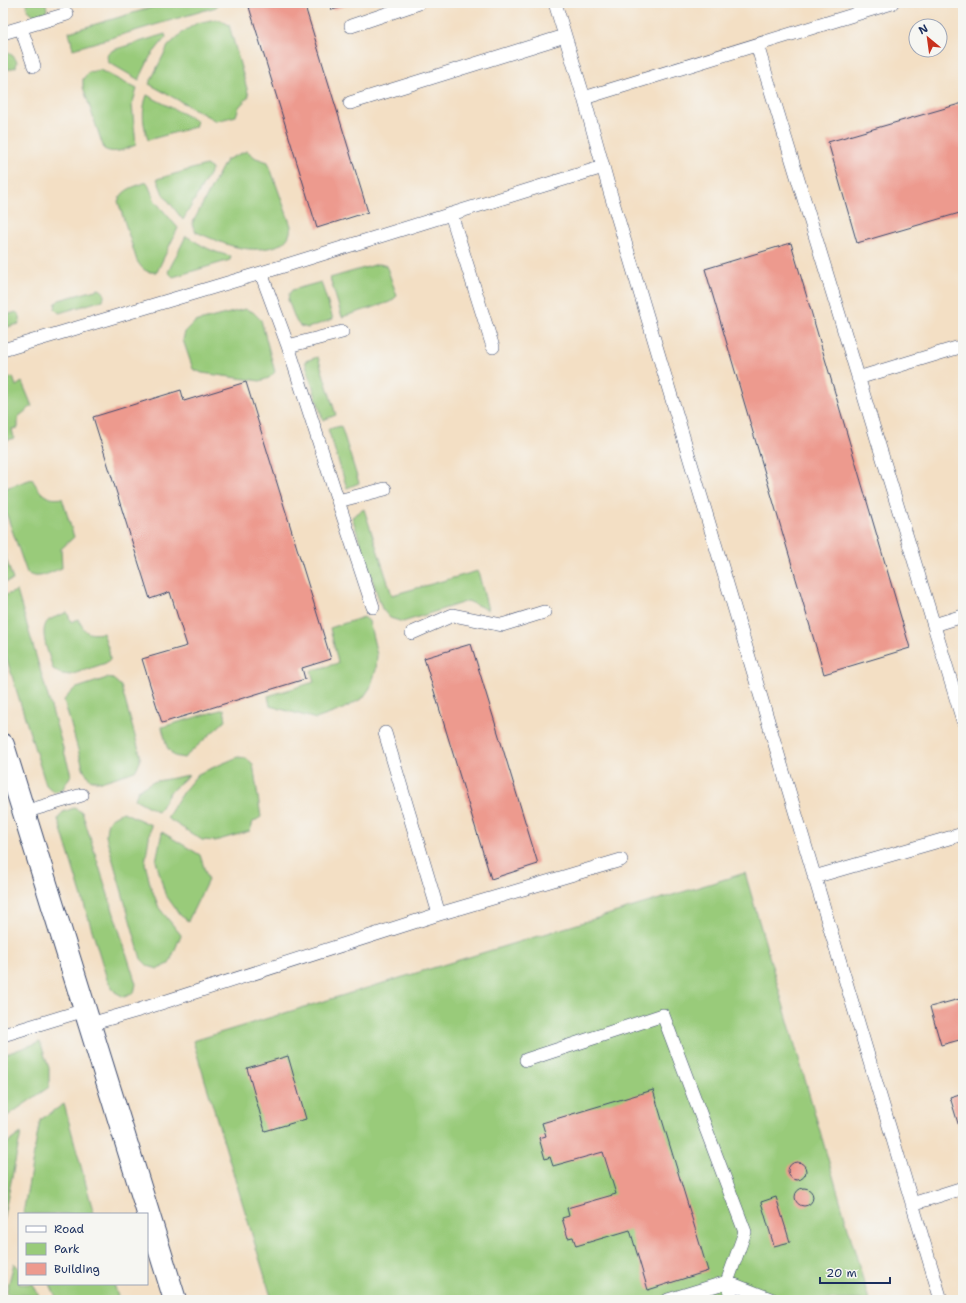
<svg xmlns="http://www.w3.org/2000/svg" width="966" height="1303" viewBox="0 0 966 1303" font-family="'Shantell Sans',sans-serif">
  <rect width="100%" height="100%" fill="#f6f6f2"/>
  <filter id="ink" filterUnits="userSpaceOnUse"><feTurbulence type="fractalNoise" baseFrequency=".025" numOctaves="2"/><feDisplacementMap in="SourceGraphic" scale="8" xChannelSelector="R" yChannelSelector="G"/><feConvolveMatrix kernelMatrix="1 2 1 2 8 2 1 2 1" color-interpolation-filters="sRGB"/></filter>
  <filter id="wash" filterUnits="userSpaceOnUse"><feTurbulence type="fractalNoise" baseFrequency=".012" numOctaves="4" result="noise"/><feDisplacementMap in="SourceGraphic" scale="16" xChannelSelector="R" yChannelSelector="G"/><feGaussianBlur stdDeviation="0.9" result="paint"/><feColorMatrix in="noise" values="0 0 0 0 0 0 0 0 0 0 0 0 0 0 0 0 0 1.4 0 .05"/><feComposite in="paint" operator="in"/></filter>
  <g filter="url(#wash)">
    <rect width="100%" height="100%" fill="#f3dfc4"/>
    <path fill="#99cb7a" stroke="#5a7d6c" d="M 26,3 L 46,3 L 47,10 L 42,15 L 35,16 L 28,10 Z
      M 167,3 L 218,3 L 216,7 L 73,49 L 69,32 Z
      M 216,19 L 222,21 L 229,25 L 249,96 L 239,107 L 236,116 L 216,121 L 149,84 L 168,46 L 183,32 L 197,23 Z
      M 165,34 L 166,37 L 150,57 L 139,80 L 108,62 L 107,55 L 113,50 Z
      M 3,53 C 10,52 14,56 17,62 L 16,67 L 3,71 Z
      M 100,70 L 137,89 L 132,105 L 136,145 C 125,149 115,155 104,149 L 83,87 L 83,79 L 89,72 Z
      M 147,95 L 197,121 L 195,127 L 148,140 C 143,124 141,111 147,95 Z
      M 247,151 L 256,158 L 268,162 L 291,226 C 290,238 286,243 273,247 C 244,254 222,243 196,232 L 192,224 L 226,160 Z
      M 206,165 L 212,169 L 183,220 L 163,194 L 157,179 Z
      M 147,182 L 155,201 L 178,228 L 157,272 C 146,273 143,270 137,261 L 118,201 C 124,188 134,187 147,182 Z
      M 186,236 C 203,246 211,252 231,256 L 230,260 L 173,277 L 168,272 Z
      M 378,264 L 386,265 L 397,296 L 390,302 L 342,317 L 330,278 Z
      M 321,282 L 333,319 L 308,328 L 300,326 L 296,321 L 288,300 L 289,294 L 292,290 Z
      M 99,289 C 105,292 105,294 103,300 L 59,313 L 55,309 L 56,303 L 59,300 Z
      M 245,309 L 253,312 L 261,320 L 275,372 L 269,378 L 260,381 L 202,373 L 193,369 L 183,340 L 185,332 L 195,322 Z
      M 16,312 C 21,316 21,318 19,324 L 3,328 L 3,316 Z
      M 318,357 L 336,415 L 323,420 L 305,361 Z
      M 13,377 L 16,386 L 22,382 L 32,406 L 18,417 L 18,428 L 12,429 L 14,438 L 3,442 L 3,380 Z
      M 341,426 L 359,483 L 347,488 L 328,429 Z
      M 32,479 C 40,492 45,501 62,498 L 74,537 L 61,549 L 62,568 C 50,572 38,581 27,573 L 3,504 L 3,489 Z
      M 364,509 L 392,595 L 478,571 L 488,610 L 468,601 L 403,622 L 390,618 L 382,609 L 352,517 Z
      M 3,549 L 13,580 L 3,583 Z
      M 17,591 L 71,775 L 62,790 L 54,792 L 46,785 L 3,647 L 3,596 Z
      M 67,612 L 71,622 L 78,619 C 86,633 86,635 103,633 L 109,650 L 110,659 L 106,663 L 70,675 L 62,674 L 53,669 C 50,657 37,629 49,620 C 54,617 62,615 67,612 Z
      M 364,617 L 369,621 L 377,655 L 376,670 L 370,688 L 363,698 L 341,710 L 316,719 L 270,706 L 268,696 L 314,682 L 311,671 L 338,663 L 330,628 Z
      M 107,678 L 113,679 L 121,686 L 140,754 L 140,762 L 135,771 L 101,782 L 91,780 L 84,771 L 64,700 L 74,689 Z
      M 224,709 L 226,720 L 184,758 L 174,756 L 167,747 L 162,727 Z
      M 238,757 L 246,758 L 253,764 L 261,817 L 253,822 L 250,831 L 215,841 L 202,840 L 167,818 L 182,793 L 198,774 Z
      M 189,775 L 170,792 L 158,812 L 135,799 L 138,790 L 152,782 Z
      M 74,808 L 82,812 L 136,984 L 134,993 L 124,997 L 115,992 L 107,979 L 58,819 L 63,812 Z
      M 123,812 L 151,825 L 145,863 L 150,884 L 159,908 L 181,935 L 169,964 L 158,969 L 148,966 L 141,959 L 106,836 C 107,819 108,819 123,812 Z
      M 162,832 L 200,855 L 208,880 L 188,921 L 180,915 L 165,894 L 156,861 Z
      M 745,873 L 869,1300 L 272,1300 L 193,1041 Z
      M 40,1042 L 49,1068 L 49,1087 L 3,1119 L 3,1055 Z
      M 64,1104 L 94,1214 L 23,1214 L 40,1120 Z
      M 21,1133 L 3,1220 L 3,1146 Z
      M 14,1263 L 19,1268 L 19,1284 L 33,1284 L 39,1296 L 6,1294 Z
      M 50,1284 L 114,1284 L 119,1300 L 66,1300 L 57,1299 Z"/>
    <g id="blocks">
      <path fill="#ed9a8e" d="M 263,3 L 304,3 L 368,212 L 317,228 L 249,7 Z
        M 330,3 L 354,3 L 332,10 Z
        M 963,103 L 963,212 L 857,243 L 828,142 Z
        M 791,243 L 910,648 L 824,674 L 705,269 Z
        M 246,382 L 331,659 L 302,668 L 305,679 L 162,723 L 142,659 L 187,646 L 170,592 L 150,599 L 93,417 L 181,390 L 184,401 Z
        M 471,644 L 538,864 L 491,879 L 424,658 Z
        M 963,998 L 963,1039 L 941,1045 L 930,1007 Z
        M 288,1056 L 306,1119 L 265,1131 L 247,1068 Z
        M 653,1090 L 708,1271 L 648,1290 L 630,1230 L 576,1246 L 573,1237 L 568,1238 L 562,1218 L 569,1216 L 567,1208 L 616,1194 L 603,1152 L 553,1166 L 550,1157 L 545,1159 L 539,1138 L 546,1136 L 542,1123 Z
        M 963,1093 L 963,1140 L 950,1097 Z
        M788 1171a9 9 0 1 1 18 0a9 9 0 1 1-18 0Z
        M795 1197a9 9 0 1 1 18 0a9 9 0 1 1-18 0Z
        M 776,1197 L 790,1242 L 774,1246 L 761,1202 Z"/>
    </g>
  </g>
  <g filter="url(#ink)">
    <use href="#blocks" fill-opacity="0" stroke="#3b496d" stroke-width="1"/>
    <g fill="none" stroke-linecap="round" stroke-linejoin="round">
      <g stroke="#3b496d" stroke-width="14">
        <path id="service" d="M 555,3 L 584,98 L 610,192 L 941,1300
          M 351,26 L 419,3
          M 21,28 L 34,66
          M 3,33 L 67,14
          M 757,45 L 963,721
          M 584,98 L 892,3
          M 350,103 L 565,36
          M 451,214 L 493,347
          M 261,273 L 288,346 L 338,501 L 373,607
          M 288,346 L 342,332
          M 3,350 L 261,273 L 603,167
          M 858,378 L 963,346
          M 338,501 L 385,489
          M 934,625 L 963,616
          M 412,633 L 453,615 L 502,625 L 544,612
          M 385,733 L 439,914
          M 24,812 L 82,795
          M 814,877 L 963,834
          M 90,1024 L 139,1010 L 439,914 L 621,860
          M 3,1035 L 85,1010
          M 526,1060 L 663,1015 L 745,1232 L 727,1282 L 773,1300
          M 912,1204 L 963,1188
          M 668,1300 L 727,1282 L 732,1300"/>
      </g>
      <g stroke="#3b496d" stroke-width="24">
        <path id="minor" d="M 3,745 L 175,1300"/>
      </g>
      <use href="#service" stroke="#fff" stroke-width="13"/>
      <use href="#minor" stroke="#fff" stroke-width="22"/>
    </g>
  </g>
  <rect width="966" height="1303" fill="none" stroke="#f6f6f2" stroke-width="16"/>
  <rect x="18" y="1213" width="130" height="72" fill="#f6f6f2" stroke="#9ea6b7"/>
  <rect x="26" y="1226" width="20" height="6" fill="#ffffff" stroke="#9ea6b7"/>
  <text x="54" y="1233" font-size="12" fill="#1b2f5e">Road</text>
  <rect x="26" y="1243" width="20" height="12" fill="#99cb7a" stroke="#9ea6b7"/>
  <text x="54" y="1253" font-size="12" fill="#1b2f5e">Park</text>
  <rect x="26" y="1263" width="20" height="12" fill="#ed9a8e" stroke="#9ea6b7"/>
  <text x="54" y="1273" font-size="12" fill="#1b2f5e">Building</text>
  <g transform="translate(928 38) rotate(331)"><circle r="19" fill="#f6f6f2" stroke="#9ea6b7"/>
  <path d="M0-3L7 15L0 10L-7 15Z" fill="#c8321e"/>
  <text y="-6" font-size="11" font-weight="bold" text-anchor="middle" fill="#1b2f5e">N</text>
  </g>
  <path d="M820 1277v6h70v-6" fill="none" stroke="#1b2f5e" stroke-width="2"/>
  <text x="826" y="1277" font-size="12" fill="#1b2f5e" stroke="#f6f6f2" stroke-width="3" paint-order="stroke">20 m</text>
</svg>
